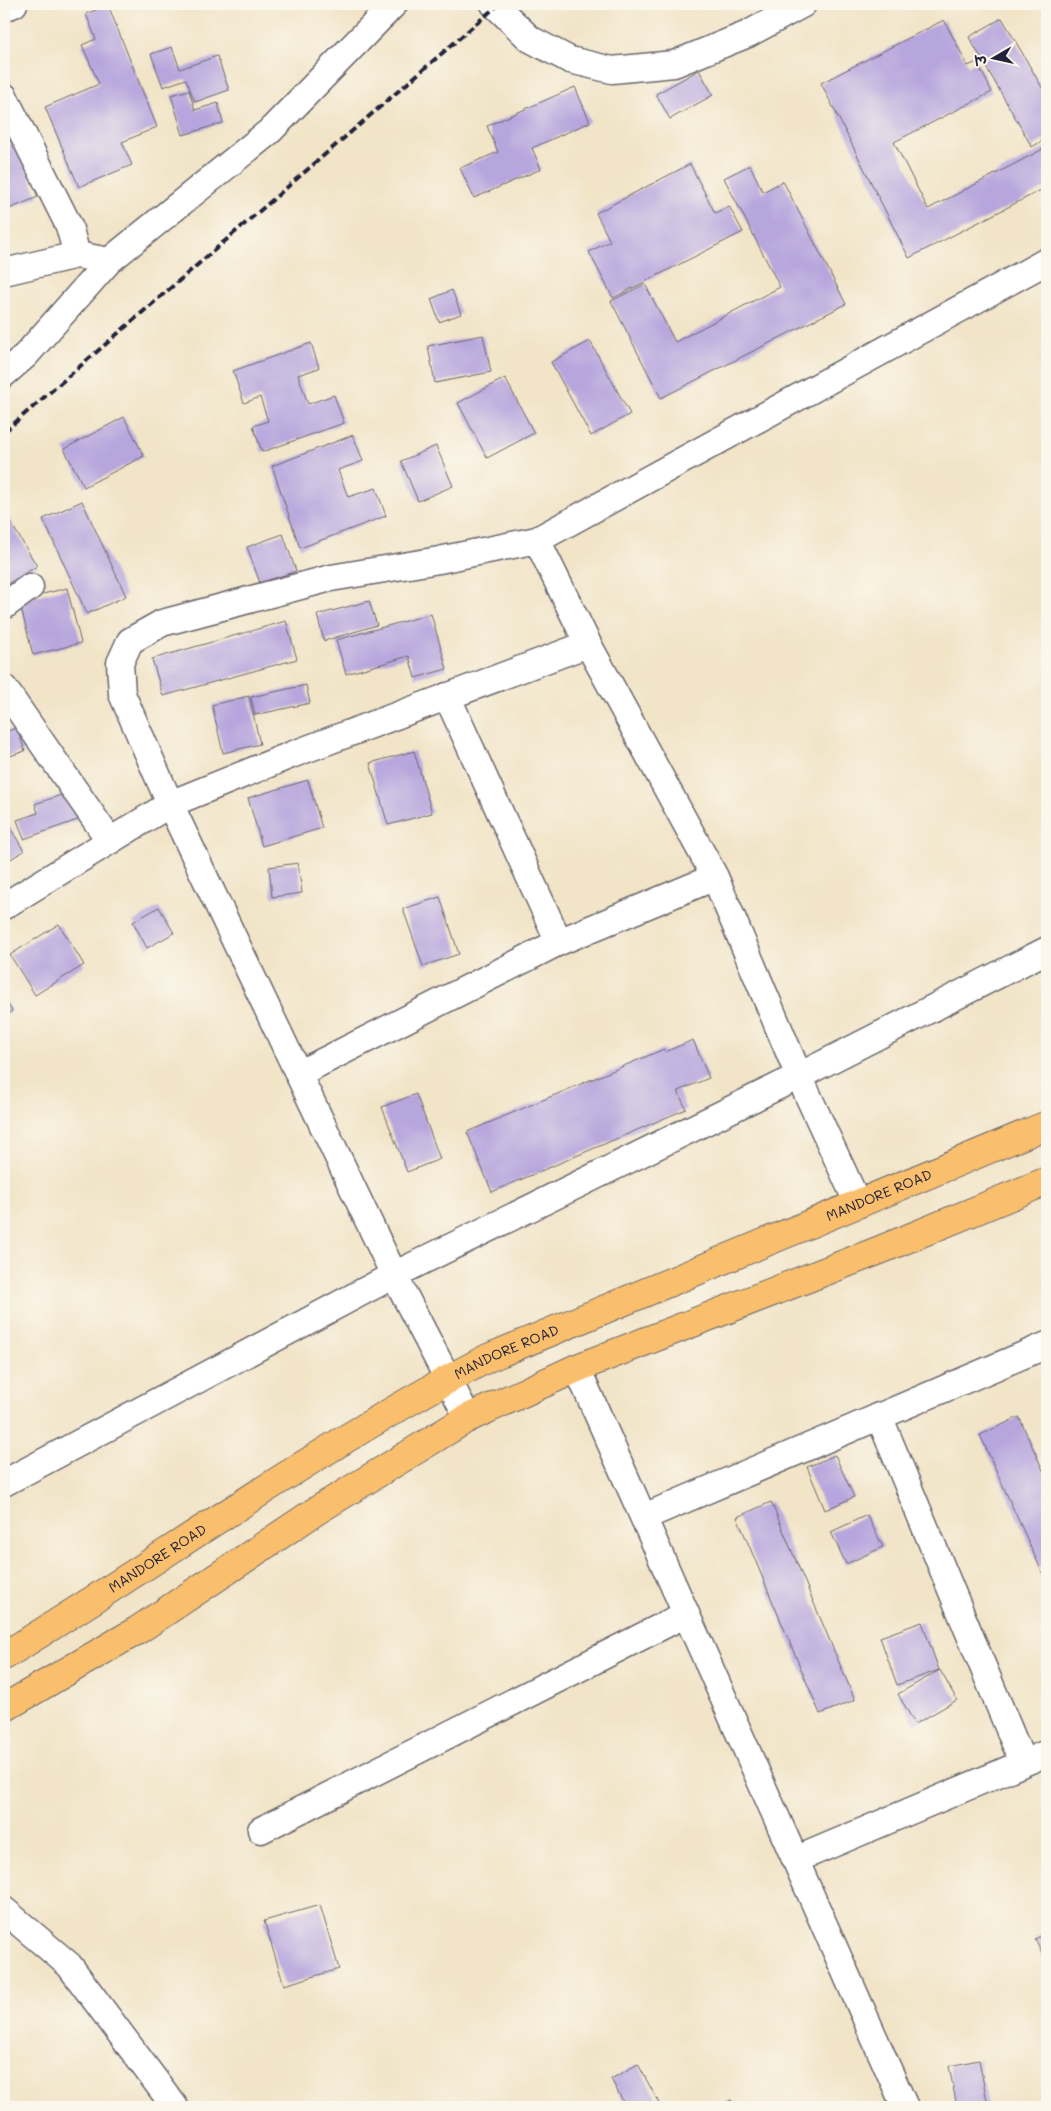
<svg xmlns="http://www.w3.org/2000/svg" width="1051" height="2111" viewBox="0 0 1051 2111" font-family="Mali,'Playpen Sans Deva',sans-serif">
  <rect width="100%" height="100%" fill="#fbf7ec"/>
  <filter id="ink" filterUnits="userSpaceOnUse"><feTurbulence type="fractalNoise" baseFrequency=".02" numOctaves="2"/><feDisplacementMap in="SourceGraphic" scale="10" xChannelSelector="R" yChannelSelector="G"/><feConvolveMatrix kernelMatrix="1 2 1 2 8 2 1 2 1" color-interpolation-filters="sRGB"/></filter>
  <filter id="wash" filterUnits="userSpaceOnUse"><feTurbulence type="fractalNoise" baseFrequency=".0096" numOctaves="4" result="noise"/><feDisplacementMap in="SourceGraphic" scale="20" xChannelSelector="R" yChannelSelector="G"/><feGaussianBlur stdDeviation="1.12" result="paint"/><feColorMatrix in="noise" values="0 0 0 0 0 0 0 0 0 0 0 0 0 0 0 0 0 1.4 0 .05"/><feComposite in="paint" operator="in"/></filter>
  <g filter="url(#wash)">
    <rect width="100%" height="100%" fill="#f1e4c7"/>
    <g id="blocks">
      <path fill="#b7a6dd" d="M 108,5 L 157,127 L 122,142 L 132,165 L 79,187 L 45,107 L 99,84 L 82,45 L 96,39 L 86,14 Z
        M 1002,18 L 1047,96 L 1047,138 L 1032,147 L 969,37 Z
        M 944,20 L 968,66 L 977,62 L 992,92 L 894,142 L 928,209 L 1047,147 L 1047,187 L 909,258 L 821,83 Z
        M 172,47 L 180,69 L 217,56 L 229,90 L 195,102 L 186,79 L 163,87 L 151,54 Z
        M 699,70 L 713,95 L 670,119 L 656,94 Z
        M 575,87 L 590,122 L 532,148 L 541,169 L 474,198 L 460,168 L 498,152 L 487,126 Z
        M 189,90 L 195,110 L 218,103 L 223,123 L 183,135 L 171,95 Z
        M 12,133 L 38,197 L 4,211 L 4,137 Z
        M 690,164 L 715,213 L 729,206 L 743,232 L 613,298 L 589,252 L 610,241 L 596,213 Z
        M 750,165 L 763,192 L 783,181 L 846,304 L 661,398 L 611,301 L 645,284 L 675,342 L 780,287 L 724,178 Z
        M 452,290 L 461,314 L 439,322 L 431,299 Z
        M 483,335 L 491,372 L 435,383 L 428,346 Z
        M 590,341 L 630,414 L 591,436 L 551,362 Z
        M 311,343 L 319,368 L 298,375 L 308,404 L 334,395 L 344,423 L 262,452 L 253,426 L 268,421 L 260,397 L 244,403 L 233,371 Z
        M 505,378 L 534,433 L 487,458 L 458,403 Z
        M 124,417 L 144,456 L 84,487 L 64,449 Z
        M 353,435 L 363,461 L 338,470 L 348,497 L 376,488 L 386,516 L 300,548 L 272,466 Z
        M 436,446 L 453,486 L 418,501 L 401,461 Z
        M 82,501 L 126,596 L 87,614 L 43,519 Z
        M 6,515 L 37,566 L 4,586 L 4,516 Z
        M 283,534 L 296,571 L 260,583 L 247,547 Z
        M 67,588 L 81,643 L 33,655 L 19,600 Z
        M 369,601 L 377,625 L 324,641 L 317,615 Z
        M 431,614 L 447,669 L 415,678 L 409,656 L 346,674 L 336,640 Z
        M 286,621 L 297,659 L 163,696 L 152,659 Z
        M 306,685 L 310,703 L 255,715 L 251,697 Z
        M 249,696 L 260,744 L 223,753 L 212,705 Z
        M 17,728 L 25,751 L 4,758 L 4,732 Z
        M 414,751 L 432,813 L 388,825 L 370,763 Z
        M 308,780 L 322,828 L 262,846 L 248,798 Z
        M 73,791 L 83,818 L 24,839 L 17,820 L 38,813 L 35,804 Z
        M 10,827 L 24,851 L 4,863 L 4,830 Z
        M 298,863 L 302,893 L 272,897 L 269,867 Z
        M 440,897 L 459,954 L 423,966 L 403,909 Z
        M 159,907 L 174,933 L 147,948 L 133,922 Z
        M 59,924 L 84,965 L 35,995 L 10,955 Z
        M 4,998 L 12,1011 L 4,1016 Z
        M 693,1040 L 709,1078 L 678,1091 L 686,1109 L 492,1192 L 467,1132 L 664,1049 L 665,1052 Z
        M 416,1094 L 440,1159 L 407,1172 L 382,1107 Z
        M 1019,1417 L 1047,1479 L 1047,1583 L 980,1435 Z
        M 835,1455 L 854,1497 L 825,1510 L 807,1467 Z
        M 771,1502 L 855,1700 L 820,1714 L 737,1517 Z
        M 867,1515 L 883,1547 L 846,1564 L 831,1532 Z
        M 922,1622 L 939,1670 L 897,1685 L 880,1637 Z
        M 940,1670 L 957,1700 L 915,1724 L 898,1694 Z
        M 320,1905 L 339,1969 L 284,1985 L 264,1921 Z
        M 1047,1933 L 1047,1965 L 1035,1939 Z
        M 979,2060 L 988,2106 L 957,2107 L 949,2066 Z
        M 638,2064 L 661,2107 L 626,2107 L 611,2079 Z
        M 731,2100 L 735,2107 L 718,2107 Z"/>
    </g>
  </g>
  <g filter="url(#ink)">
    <use href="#blocks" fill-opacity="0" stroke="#6a666c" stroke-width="1"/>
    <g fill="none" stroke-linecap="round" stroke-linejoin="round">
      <g stroke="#6a666c" stroke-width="29">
        <path id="street" d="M 494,4 L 530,39 L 570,60 L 612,70 L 674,64 L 748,34 L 803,4
          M 4,8 L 14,4
          M 4,96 L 69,226 L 77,255
          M 4,272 L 77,255 L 109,261 L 270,131 L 394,4
          M 4,374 L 26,355 L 109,261
          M 4,606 L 30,587
          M 4,688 L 110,841
          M 447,696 L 559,942
          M 4,906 L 170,804 L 291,755 L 588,644
          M 298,1074 L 559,942 L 715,877
          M 858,1204 L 799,1076 L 715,877 L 588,644 L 537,540 L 1047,261
          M 577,1368 L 905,2107
          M 879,1416 L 1023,1763
          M 468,1418 L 394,1275 L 170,804 L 122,694 L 120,663 L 130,641 L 162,623 L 331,578 L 439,560 L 537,540
          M 4,1483 L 394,1275 L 799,1076 L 1047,950
          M 644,1517 L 1047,1345
          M 261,1830 L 686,1614
          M 795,1860 L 1047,1753
          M 4,1910 L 69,1965 L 175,2107"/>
      </g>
      <g stroke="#6a666c" stroke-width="30">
        <g id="highway">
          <path id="s1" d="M 4,1656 C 165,1557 320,1446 488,1358 L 1047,1125"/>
          <path d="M 4,1708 L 138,1630 L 316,1511 L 468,1418 L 577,1368 L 880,1250 L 1047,1181"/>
        </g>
      </g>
      <use href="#street" stroke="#fff" stroke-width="26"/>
      <use href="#highway" stroke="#f9bf6d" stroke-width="28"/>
      <path stroke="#22223b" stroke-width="4" stroke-dasharray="8 4" stroke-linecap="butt" d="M 4,432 L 499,4"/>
    </g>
  </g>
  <g text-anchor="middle" stroke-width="5" stroke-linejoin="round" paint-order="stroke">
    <g font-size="14" fill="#22223b" stroke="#fbf7ec">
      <text dy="5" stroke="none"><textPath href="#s1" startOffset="992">MANDORE ROAD</textPath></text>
      <text dy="5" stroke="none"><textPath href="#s1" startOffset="588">MANDORE ROAD</textPath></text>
      <text dy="5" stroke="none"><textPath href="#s1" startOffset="182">MANDORE ROAD</textPath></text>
    </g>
  </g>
  <rect width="1051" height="2111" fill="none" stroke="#fbf7ec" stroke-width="20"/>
  <g transform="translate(994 58) rotate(261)" stroke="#fbf7ec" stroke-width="4" paint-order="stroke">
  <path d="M0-4L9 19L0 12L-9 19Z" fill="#22223b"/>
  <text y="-8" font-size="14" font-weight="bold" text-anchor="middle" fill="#22223b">उ</text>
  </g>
</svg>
